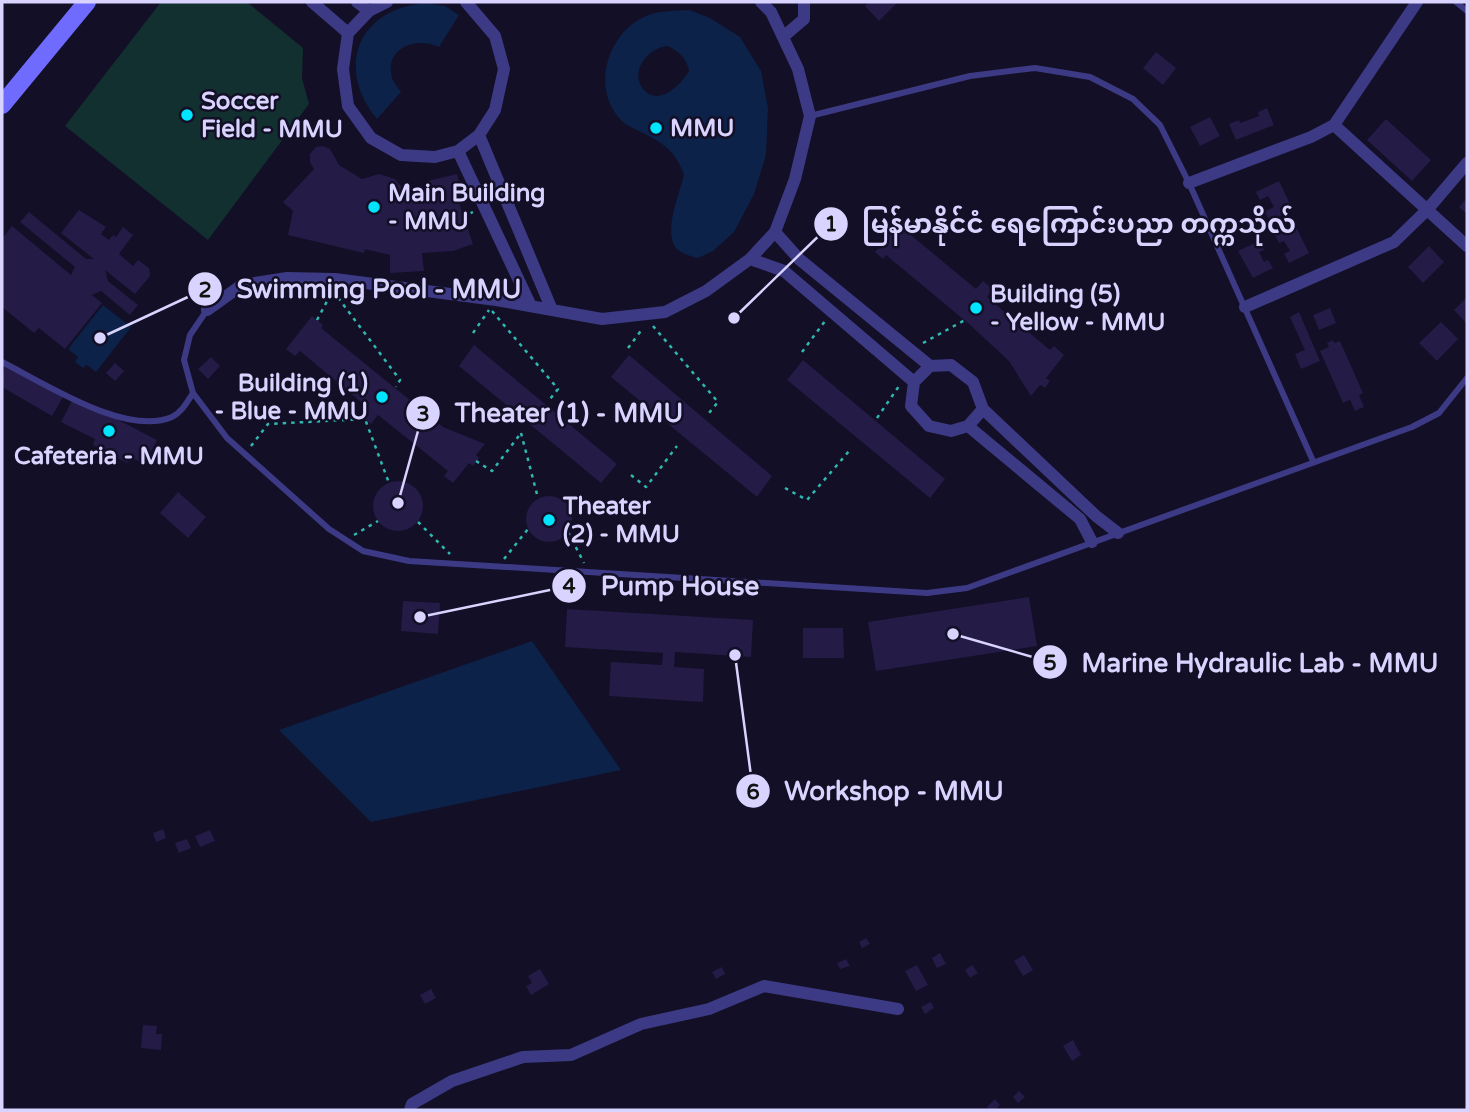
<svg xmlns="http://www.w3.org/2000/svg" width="1469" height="1112" viewBox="0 0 1469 1112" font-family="'Varela Round','Noto Sans Myanmar',sans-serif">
  <rect width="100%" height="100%" fill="#130f26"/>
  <path fill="#12302f" d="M 161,2 L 247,2 L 303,48 L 302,78 L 309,104 L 208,240 L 65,126 Z"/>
  <path fill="#0c2248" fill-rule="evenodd" d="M 426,3 L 445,6 L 459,15 L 439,47 C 416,36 384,48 392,78 C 394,83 398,88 401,92 L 377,119 C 334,67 359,8 426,3 Z
    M 689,10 L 710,18 L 740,37 L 761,71 L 768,108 L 766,155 L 754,194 L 734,232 L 713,251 L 698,258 C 691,256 682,254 677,249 C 662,232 680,194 684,174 C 673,148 664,144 639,131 C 633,128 625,125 621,120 C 590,88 608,32 646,16 C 660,10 675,11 689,10 ZM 668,46 C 679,52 687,58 689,71 C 682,83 660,107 644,90 C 628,72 649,47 668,46 Z
    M 103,305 L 131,327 L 96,372 L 87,365 L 83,368 L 75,362 L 78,357 L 68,349 Z
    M 532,641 L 621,770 L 371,822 L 279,730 Z"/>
  <path fill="#241b47" d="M 869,2 L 898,2 L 879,21 L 865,6 Z
    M 1156,52 L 1176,68 L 1163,85 L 1143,68 Z
    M 1267,108 L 1274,125 L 1236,140 L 1229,124 L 1239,120 L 1240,123 L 1259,116 L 1258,112 Z
    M 1210,117 L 1220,136 L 1200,146 L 1190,127 Z
    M 1386,119 L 1431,160 L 1412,181 L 1367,140 Z
    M 323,146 L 330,149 L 339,165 L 362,179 L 379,174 L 395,179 L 405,191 L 430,186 L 428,181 L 457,174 L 464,201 L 459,203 L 473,244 L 453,251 L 422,253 L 424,271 L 390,273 L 390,255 L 365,249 L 364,253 L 288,235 L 293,211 L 283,202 L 314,169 L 310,162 L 310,154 L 316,147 Z
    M 1279,181 L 1293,210 L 1269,221 L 1265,211 L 1274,207 L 1268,196 L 1260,200 L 1256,192 Z
    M 1467,198 L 1467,214 L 1459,207 Z
    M 79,210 L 106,227 L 101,234 L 109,240 L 113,235 L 116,237 L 123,227 L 133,235 L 119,254 L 133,266 L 138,260 L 149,268 L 150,276 L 135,294 L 105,270 L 108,281 L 138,305 L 130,315 L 101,291 L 92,295 L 102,303 L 65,349 L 39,328 L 34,333 L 2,307 L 2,239 L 12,226 L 71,275 L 75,267 L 20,222 L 29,212 L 86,259 L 94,259 L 61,233 Z
    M 902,220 L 910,226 L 906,231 L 976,289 L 983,281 L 993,289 L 987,297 L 1050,350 L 1054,346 L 1064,355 L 1046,378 L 1050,381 L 1045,388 L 1040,385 L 1031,396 L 1009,361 L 969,324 L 886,255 L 883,259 L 875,252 Z
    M 1295,225 L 1309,253 L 1289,263 L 1284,254 L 1290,251 L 1284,241 L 1279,243 L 1275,235 Z
    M 1259,241 L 1264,250 L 1259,252 L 1264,262 L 1268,260 L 1273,268 L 1253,278 L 1238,251 Z
    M 1429,246 L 1444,262 L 1423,283 L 1408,267 Z
    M 1467,297 L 1467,324 L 1454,310 Z
    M 1330,308 L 1336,323 L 1319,330 L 1313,315 Z
    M 1299,312 L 1320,361 L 1301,369 L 1295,354 L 1305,350 L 1290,317 Z
    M 312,316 L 323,325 L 321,328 L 443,427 L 485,444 L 476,455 L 479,458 L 473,466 L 469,463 L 453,483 L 444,476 L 448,471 L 378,415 L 371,424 L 360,415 L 367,407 L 300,351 L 295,356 L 286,349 Z
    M 1441,322 L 1458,339 L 1437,361 L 1419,343 Z
    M 1333,340 L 1334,343 L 1340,341 L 1363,393 L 1359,395 L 1364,407 L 1355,411 L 1350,400 L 1343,403 L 1320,351 L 1329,347 L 1327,343 Z
    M 474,345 L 617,464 L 601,483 L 459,366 Z
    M 629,355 L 772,476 L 757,497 L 611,377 Z
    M 211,357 L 220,366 L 208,379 L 198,369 Z
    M 803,360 L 945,479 L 930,498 L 787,380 Z
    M 115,363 L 124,371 L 115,381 L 106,373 Z
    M 4,366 L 63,397 L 52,416 L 2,387 Z
    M 74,397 L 157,440 L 145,464 L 130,457 L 127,463 L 93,445 L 95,439 L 61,422 Z
    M373 506a25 25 0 1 1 50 0a25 25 0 1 1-50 0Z
    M 178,492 L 206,517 L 188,538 L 160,513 Z
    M526 519a23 23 0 1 1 46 0a23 23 0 1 1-46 0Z
    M 1029,597 L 1037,646 L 876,671 L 868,622 Z
    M 403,601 L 440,603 L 438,634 L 401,631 Z
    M 567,609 L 753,620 L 751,657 L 675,652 L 674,667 L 704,669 L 703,702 L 609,696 L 611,662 L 662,665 L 663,653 L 565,647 Z
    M 803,628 L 843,628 L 844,658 L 803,658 Z
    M 163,829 L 166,838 L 156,842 L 153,833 Z
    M 210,830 L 215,841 L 200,847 L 195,836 Z
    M 187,839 L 191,848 L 179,853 L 175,843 Z
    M 866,938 L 870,944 L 862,948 L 859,942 Z
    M 940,953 L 946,964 L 937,968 L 932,958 Z
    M 1024,955 L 1033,970 L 1023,976 L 1014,961 Z
    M 846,959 L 850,966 L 840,969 L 837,963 Z
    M 917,965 L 928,985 L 916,991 L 905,971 Z
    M 972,965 L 978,973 L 970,978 L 965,970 Z
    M 722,967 L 725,974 L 716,979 L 712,972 Z
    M 540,969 L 549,984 L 531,995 L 526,986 L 532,983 L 528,976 Z
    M 431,989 L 436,998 L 425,1004 L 420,995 Z
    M 931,1002 L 934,1008 L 925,1014 L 921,1007 Z
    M 143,1025 L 157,1026 L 156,1034 L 162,1034 L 161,1050 L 141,1048 Z
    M 1073,1040 L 1081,1055 L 1072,1061 L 1063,1046 Z
    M 1019,1091 L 1025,1097 L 1018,1103 L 1013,1097 Z
    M 995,1099 L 1000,1105 L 995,1110 L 990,1110 L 987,1107 Z"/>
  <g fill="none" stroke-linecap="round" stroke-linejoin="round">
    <path stroke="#2fb8b0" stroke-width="2.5" stroke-dasharray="3.5 5" stroke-linecap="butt" d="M 463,217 L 473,212
      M 333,291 L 400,380 L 396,387
      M 492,311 L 558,389 L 550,399
      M 317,320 L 332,292
      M 653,326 L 718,402 L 709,413
      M 473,333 L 489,310
      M 923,343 L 965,320
      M 628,348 L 643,328
      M 802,352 L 825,321
      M 877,418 L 899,386
      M 521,433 L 538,498
      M 251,446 L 268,424 L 365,419 L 389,483
      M 476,461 L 492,471 L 521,433
      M 631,475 L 646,487 L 677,446
      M 785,488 L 807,500 L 850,450
      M 418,522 L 450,554
      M 568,532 L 584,563
      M 354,535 L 378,521
      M 504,559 L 528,529"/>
    <path stroke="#3d3a85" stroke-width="6" d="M 1456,2 L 1467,11
      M 810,116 L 970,76 L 1035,68 L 1090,77 L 1133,99 L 1160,125 L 1189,183 L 1313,461
      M 207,310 L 190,335 L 184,360 L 193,393 L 227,438 L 329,529 L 363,551 L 409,561 L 927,593 L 967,588 L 1412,427 L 1439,413 L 1467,378
      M 2,362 C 44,383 126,437 172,417 C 182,412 187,402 193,393"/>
    <path stroke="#3d3a85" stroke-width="12" d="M 312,2 L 348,33
      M 357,2 L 369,11
      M 387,2 L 369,11 L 348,33 L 343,69 L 348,106 L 371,138 L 401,155 L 435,157 L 458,151 L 479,135 L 495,110 L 504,69 L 495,36 L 466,2
      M 783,37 L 804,19 L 804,2
      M 1334,125 L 1467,246
      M 479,135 L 552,310
      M 458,151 L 530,304
      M 1189,183 L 1311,137 L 1334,125 L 1417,2
      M 775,232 L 799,259 L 930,366
      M 750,259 L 784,271 L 914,382
      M 1245,307 L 1394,242 L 1427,210 L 1467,163
      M 207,310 L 242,285 L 287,278 L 335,279 L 496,300 L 602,319 L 665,312 L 706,291 L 750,259 L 775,232 L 795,179 L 810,116 L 798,69 L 771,12 L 761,2
      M 951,365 L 973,382 L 983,409 L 968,426 L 951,431 L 929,426 L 911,406 L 914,382 L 930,366 Z
      M 983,409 L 1096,516 L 1118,533
      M 968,426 L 1080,519 L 1092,542
      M 410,1110 L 412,1104 L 452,1081 L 523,1057 L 571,1055 L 641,1024 L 709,1009 L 764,986 L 898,1009"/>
    <path stroke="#6f6bff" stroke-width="18" d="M 2,105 L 87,2"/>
  </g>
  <g fill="#00e5ff" stroke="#130f26" stroke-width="2.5">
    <circle cx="187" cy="115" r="7"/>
    <circle cx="656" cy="128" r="7"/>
    <circle cx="374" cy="207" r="7"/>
    <circle cx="976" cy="308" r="7"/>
    <circle cx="382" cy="397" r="7"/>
    <circle cx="109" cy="431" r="7"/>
    <circle cx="549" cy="520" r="7"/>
  </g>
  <g text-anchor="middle" stroke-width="5" stroke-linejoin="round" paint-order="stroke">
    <g font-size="24" font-weight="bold" fill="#d9d4ff" stroke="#130f26" text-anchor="start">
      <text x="201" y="109">Soccer<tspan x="201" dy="28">Field - MMU</tspan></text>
      <text x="670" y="136">MMU</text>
      <text x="388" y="201">Main Building<tspan x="388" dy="28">- MMU</tspan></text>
      <text x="990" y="302">Building (5)<tspan x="990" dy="28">- Yellow - MMU</tspan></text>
      <text x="368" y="391" text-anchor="end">Building (1)<tspan x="368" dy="28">- Blue - MMU</tspan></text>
      <text x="109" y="464" text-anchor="middle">Cafeteria - MMU</text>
      <text x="563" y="514">Theater<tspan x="563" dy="28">(2) - MMU</tspan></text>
    </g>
  </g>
  <path fill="none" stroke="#d9d4ff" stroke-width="2.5" d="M734 318L831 224M100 338L205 289M398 503L423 413M420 617L569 586M953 634L1050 662M735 655L753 791"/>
  <g fill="#d9d4ff" stroke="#130f26" stroke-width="2.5">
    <circle cx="734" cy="318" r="7"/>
    <circle cx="100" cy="338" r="7"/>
    <circle cx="398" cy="503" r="7"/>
    <circle cx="420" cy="617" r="7"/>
    <circle cx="953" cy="634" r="7"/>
    <circle cx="735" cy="655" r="7"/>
    <circle cx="831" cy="224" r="18"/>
    <circle cx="205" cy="289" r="18"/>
    <circle cx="423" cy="413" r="18"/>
    <circle cx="569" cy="586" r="18"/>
    <circle cx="1050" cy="662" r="18"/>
    <circle cx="753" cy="791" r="18"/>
  </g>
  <g font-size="21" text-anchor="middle" font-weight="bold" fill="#111">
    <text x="831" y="231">1</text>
    <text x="205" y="297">2</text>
    <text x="423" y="421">3</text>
    <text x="569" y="593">4</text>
    <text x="1050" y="670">5</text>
    <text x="753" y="799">6</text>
  </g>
  <g font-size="26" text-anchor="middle" font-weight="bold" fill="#d9d4ff" stroke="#130f26" stroke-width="5" stroke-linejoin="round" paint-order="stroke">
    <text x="1079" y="233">မြန်မာနိုင်ငံ ရေကြောင်းပညာ တက္ကသိုလ်</text>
    <text x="379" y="298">Swimming Pool - MMU</text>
    <text x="569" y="422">Theater (1) - MMU</text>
    <text x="680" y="595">Pump House</text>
    <text x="1260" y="672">Marine Hydraulic Lab - MMU</text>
    <text x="894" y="800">Workshop - MMU</text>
  </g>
  <rect width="1469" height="1112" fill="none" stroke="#d9d4ff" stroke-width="7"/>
</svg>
